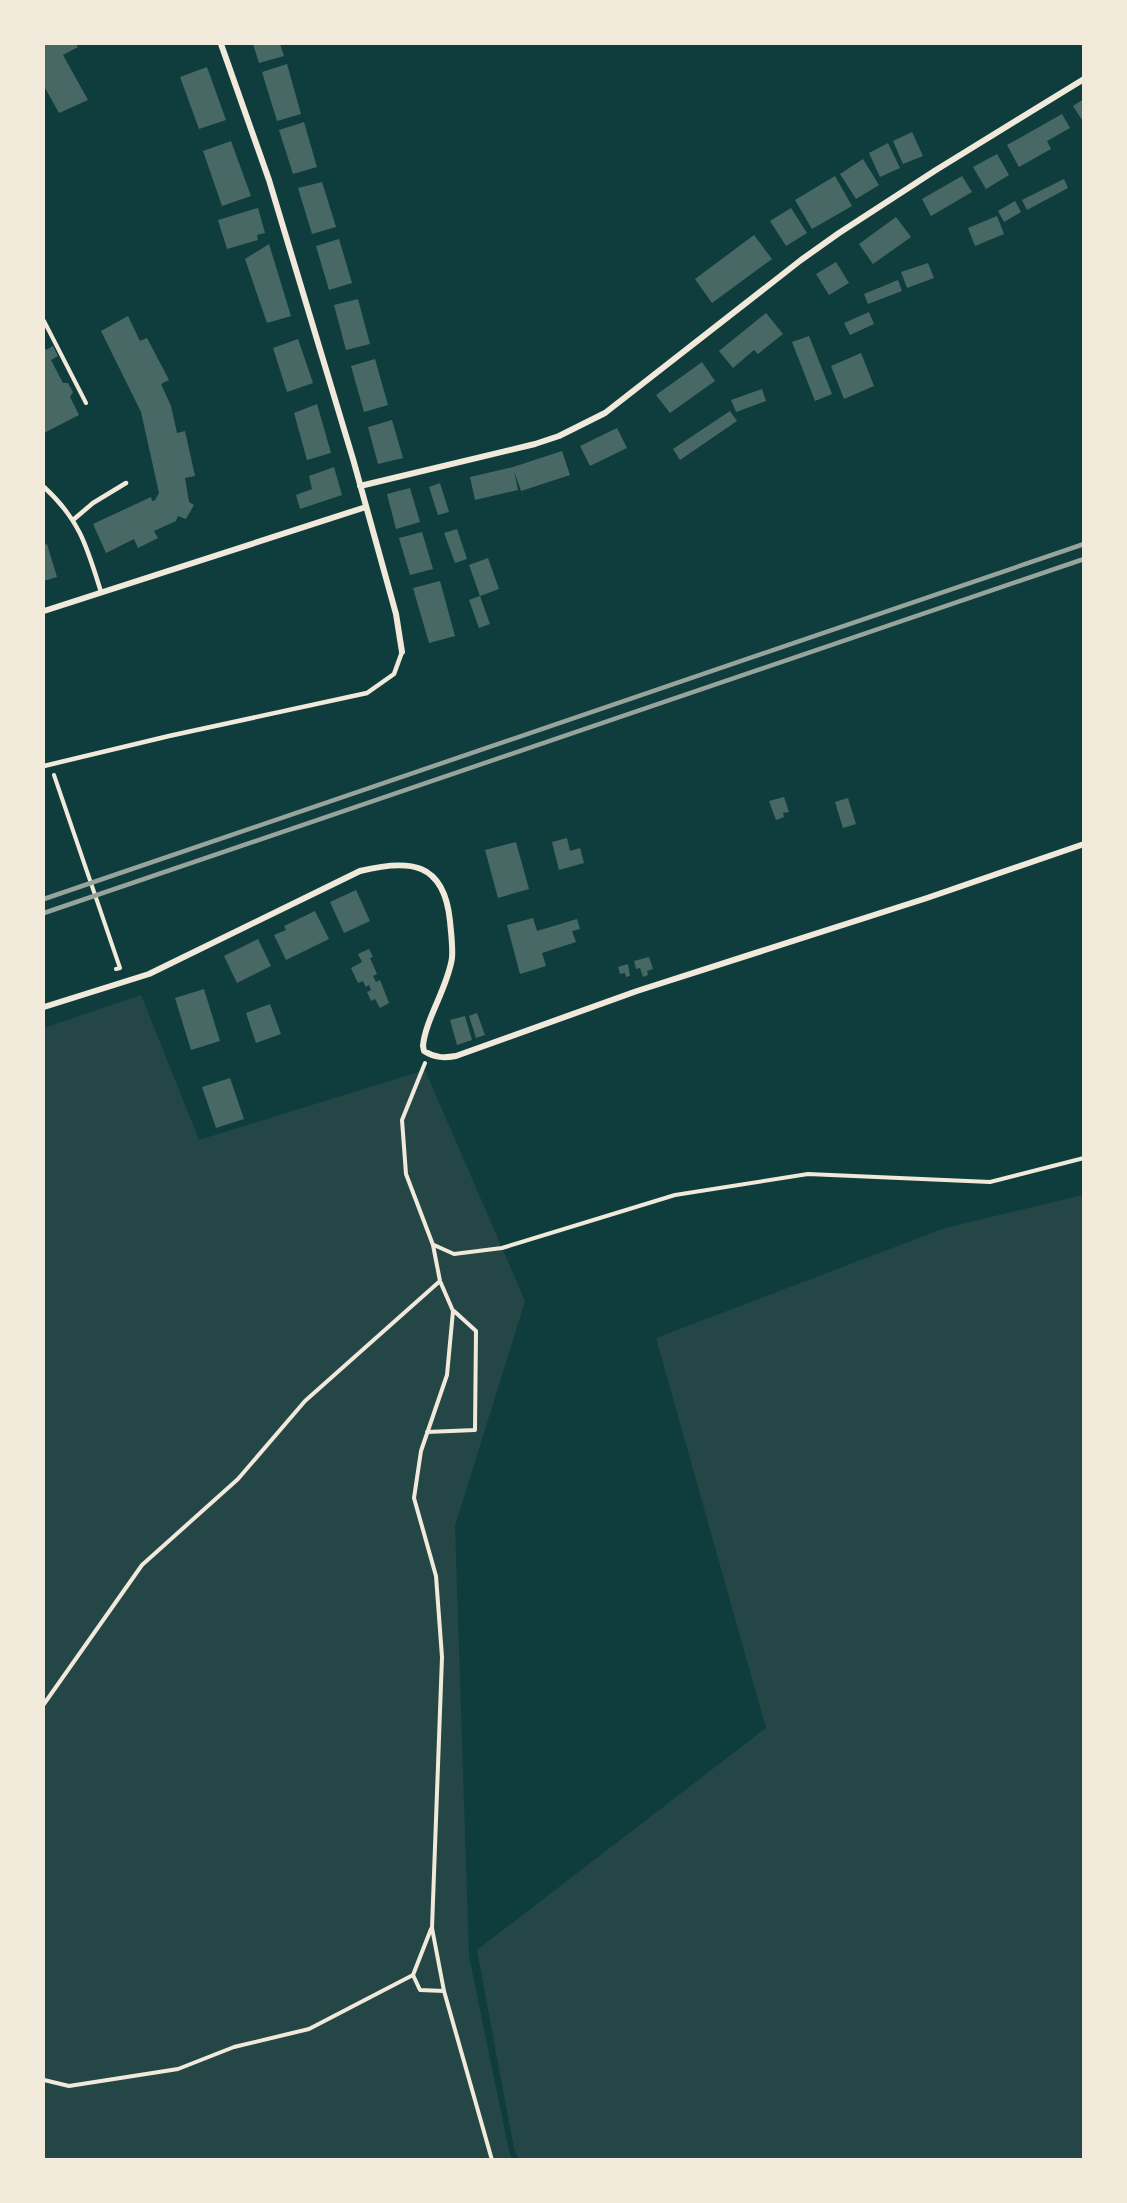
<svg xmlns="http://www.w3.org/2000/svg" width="1127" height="2203" viewBox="0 0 1127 2203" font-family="'Noto Serif',serif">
  <rect width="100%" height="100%" fill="#0f3d3e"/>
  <path fill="#244646" d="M 141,995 L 199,1140 L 425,1070 L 525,1301 L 455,1526 L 469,1956 L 509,2151 L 512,2159 L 44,2159 L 44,1028 Z
    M 1083,1195 L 1083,2159 L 519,2159 L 514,2149 L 477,1950 L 766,1728 L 656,1338 L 945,1228 Z"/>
  <path fill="#486865" d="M 44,44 L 76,44 L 78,47 L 63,55 L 88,100 L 59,113 L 44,86 Z
    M 253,44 L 280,44 L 284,56 L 259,63 Z
    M 287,64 L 301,114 L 277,121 L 262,72 Z
    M 207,67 L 226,120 L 199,129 L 180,77 Z
    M 1084,99 L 1084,123 L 1073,106 Z
    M 1062,114 L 1070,128 L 1047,141 L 1051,149 L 1019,167 L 1007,145 Z
    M 304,122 L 317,167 L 293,174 L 279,130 Z
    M 912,132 L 923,156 L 903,164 L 893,141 Z
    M 231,141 L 251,196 L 222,206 L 203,151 Z
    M 888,143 L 900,168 L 880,177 L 869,153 Z
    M 997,154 L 1009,175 L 986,189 L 973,167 Z
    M 863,159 L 879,185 L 856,199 L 840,174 Z
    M 835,176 L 852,206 L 812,229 L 795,200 Z
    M 962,176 L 972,192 L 931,216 L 922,199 Z
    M 1064,179 L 1068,188 L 1027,210 L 1022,200 Z
    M 322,182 L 336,227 L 312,234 L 298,188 Z
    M 1015,201 L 1021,212 L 1004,222 L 998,211 Z
    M 258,208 L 265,233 L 257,235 L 258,240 L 227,249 L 218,220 Z
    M 791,208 L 807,233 L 786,246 L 770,221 Z
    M 997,216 L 1004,234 L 975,246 L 968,228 Z
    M 896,217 L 911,237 L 873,264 L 859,244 Z
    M 754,235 L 772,259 L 712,303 L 695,279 Z
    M 339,239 L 352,283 L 329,290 L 316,246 Z
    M 269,244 L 291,316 L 267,323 L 245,259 Z
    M 836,262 L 849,283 L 829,295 L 816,274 Z
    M 928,263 L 934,278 L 907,288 L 901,272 Z
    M 898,280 L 902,291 L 868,304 L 864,294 Z
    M 358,299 L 370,344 L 346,350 L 334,305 Z
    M 869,312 L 874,324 L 850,335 L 844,323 Z
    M 766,313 L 783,334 L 758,354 L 754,350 L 733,368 L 719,351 Z
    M 128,316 L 140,341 L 147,338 L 169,380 L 161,384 L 171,406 L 177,433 L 185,431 L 195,476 L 185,478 L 189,502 L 194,505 L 186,519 L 178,516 L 176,521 L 154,531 L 158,538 L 138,548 L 134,539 L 106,553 L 93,524 L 151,497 L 152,501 L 155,500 L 159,493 L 141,412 L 101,331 Z
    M 809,336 L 832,394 L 815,401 L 792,342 Z
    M 298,339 L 313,383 L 287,392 L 273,348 Z
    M 44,346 L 46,350 L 53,346 L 58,356 L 51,360 L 63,383 L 68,383 L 73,392 L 70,397 L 79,415 L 44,433 Z
    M 861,353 L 874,386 L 844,399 L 831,366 Z
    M 375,359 L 388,405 L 364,412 L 351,366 Z
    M 702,362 L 715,381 L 670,413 L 656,395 Z
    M 762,389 L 766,401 L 736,412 L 731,400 Z
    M 317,404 L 331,453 L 307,460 L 294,413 Z
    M 730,411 L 737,421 L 680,460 L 673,449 Z
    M 392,420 L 403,458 L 378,464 L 368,427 Z
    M 617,428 L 627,448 L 590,466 L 580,446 Z
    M 562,451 L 570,475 L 521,491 L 514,471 L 518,490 L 475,500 L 470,477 L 513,467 Z
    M 334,467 L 342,495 L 300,509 L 296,495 L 312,489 L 309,476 Z
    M 440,483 L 449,512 L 438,515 L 429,487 Z
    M 410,488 L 420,522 L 396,529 L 387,494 Z
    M 457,529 L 467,559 L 455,563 L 444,533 Z
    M 422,532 L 433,569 L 410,575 L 399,538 Z
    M 47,544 L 57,577 L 44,581 L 44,545 Z
    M 488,558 L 499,589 L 480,596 L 469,565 Z
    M 440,581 L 455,636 L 429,643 L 413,588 Z
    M 480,596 L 490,624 L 479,628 L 469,600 Z
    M 784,797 L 789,812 L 783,813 L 784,817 L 776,820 L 769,801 Z
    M 848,798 L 856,824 L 843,828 L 835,802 Z
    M 567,838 L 570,851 L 580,848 L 584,863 L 559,870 L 552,842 Z
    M 516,842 L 529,889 L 498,898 L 485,850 Z
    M 356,890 L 370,921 L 344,933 L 330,902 Z
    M 315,911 L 329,939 L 286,960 L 274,935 L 286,930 L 284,926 Z
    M 533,918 L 537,931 L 577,919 L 580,929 L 572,931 L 576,942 L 542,953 L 546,966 L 520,974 L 507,925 Z
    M 258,939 L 271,966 L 237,983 L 224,956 Z
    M 369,949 L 373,957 L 370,958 L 377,974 L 373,976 L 376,982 L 380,980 L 389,1003 L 380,1008 L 375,999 L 371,1001 L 367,992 L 371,990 L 369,985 L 366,987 L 363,981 L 358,983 L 351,968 L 362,962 L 358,954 Z
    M 649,957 L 653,969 L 647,971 L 648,975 L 643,977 L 640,968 L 636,969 L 634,961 Z
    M 628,964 L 630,976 L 626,977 L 625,973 L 620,974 L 618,967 Z
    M 204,989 L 220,1041 L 191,1050 L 175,998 Z
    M 270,1004 L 281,1034 L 256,1043 L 246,1013 Z
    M 477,1013 L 485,1035 L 476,1038 L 469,1016 Z
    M 465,1016 L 472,1040 L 457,1045 L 450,1020 Z
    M 230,1078 L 244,1119 L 216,1128 L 202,1087 Z"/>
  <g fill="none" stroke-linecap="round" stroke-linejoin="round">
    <path stroke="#f1e9da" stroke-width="4" d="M 44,321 L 86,403
      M 54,775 L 120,968 L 116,969
      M 425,1063 L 402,1120 L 406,1174 L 433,1245 L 440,1281 L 453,1311 L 447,1375 L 421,1451 L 414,1498 L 436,1576 L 442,1657 L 432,1928 L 444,1991 L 492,2160
      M 434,1245 L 454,1254 L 502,1248 L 675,1195 L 808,1174 L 990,1182 L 1084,1158
      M 427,1432 L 475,1430 L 476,1331 L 454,1311
      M 44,1704 L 142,1565 L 238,1479 L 305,1401 L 440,1281
      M 431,1929 L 413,1975 L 420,1990 L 444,1991
      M 44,2080 L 69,2086 L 178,2069 L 234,2047 L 309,2029 L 413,1975"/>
    <path stroke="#f1e9da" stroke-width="4.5" d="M 44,487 C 80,520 87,547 101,592
      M 73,520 L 93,503 L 126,483
      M 44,766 L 169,736 L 367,693 L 394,674 L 402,652"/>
    <path stroke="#f1e9da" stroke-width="6" d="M 221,44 L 269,180 L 353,459 L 396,614 L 402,652
      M 360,486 L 535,444 L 559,436 L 605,413 L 801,260 L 839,233 L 936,170 L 1084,79
      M 44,611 L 366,507
      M 44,1007 L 149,974 L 360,871 C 409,859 444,861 450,921 C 451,933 453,946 452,958 C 448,987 425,1020 423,1046 L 424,1051 C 435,1058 444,1058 456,1056 L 637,991 L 927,898 L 1084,844"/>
    <path stroke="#97a49c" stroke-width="4.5" d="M 44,899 L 1084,544
      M 44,913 L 1084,559"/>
  </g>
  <rect width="1127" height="2203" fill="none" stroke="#f1e9da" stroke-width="90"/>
</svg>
